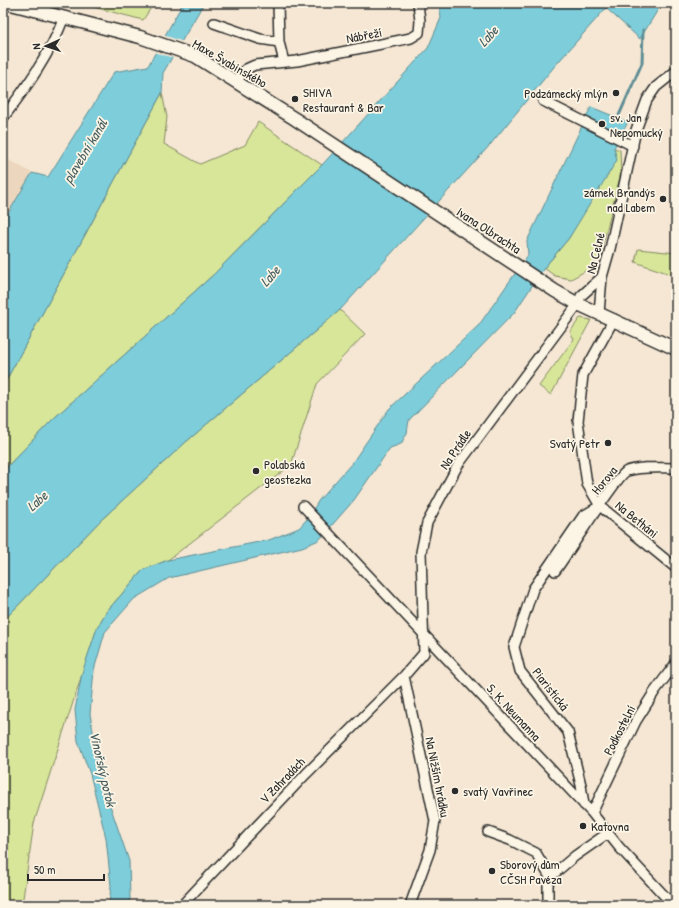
<svg xmlns="http://www.w3.org/2000/svg" width="679" height="908" viewBox="0 0 679 908" font-family="'Patrick Hand',sans-serif">
  <rect width="100%" height="100%" fill="#f5e7d3"/>
  <filter id="ink" filterUnits="userSpaceOnUse"><feTurbulence type="fractalNoise" baseFrequency=".025" numOctaves="2"/><feDisplacementMap in="SourceGraphic" scale="8" xChannelSelector="R" yChannelSelector="G"/><feConvolveMatrix kernelMatrix="1 2 1 2 8 2 1 2 1" color-interpolation-filters="sRGB"/></filter>
  <g filter="url(#ink)">
    <path fill="#ecd6bd" d="M 3,157 L 32,173 L 3,222 Z"/>
    <path fill="#d8e699" stroke="#828862" d="M 78,3 L 154,3 L 143,20 Z
      M 162,93 L 167,117 L 164,144 L 200,164 L 245,145 L 258,122 L 322,165 L 213,275 L 53,419 L 3,471 L 3,386 Z
      M 614,148 L 620,150 L 621,173 L 600,256 L 589,269 L 571,279 L 555,276 L 544,268 L 569,238 Z
      M 638,249 L 676,253 L 676,276 L 635,262 Z
      M 340,310 L 365,334 L 317,384 L 291,465 L 168,560 L 143,570 L 106,612 L 97,628 L 34,823 L 22,905 L 3,905 L 3,621 L 101,520 L 186,442 Z
      M 580,318 L 591,320 L 551,395 L 539,386 L 574,339 L 570,332 Z"/>
    <path fill="#7ecdda" stroke="#5d8c94" d="M 183,3 L 204,3 L 163,73 L 162,93 L 3,386 L 3,222 L 32,173 L 48,177 L 114,72 L 148,66 Z
      M 439,3 L 662,3 L 640,39 L 606,8 L 553,68 L 490,145 L 340,310 L 186,442 L 101,520 L 3,621 L 3,471 L 53,419 L 213,275 L 322,165 L 428,48 L 441,18 Z
      M 591,107 L 628,122 L 614,148 L 617,160 L 569,238 L 544,268 L 514,313 L 409,420 L 407,433 L 401,444 L 390,448 L 354,500 L 319,540 L 302,547 L 169,578 L 134,599 L 105,632 L 94,670 L 90,714 L 102,782 L 129,861 L 130,899 L 128,905 L 109,905 L 111,886 L 106,838 L 90,774 L 78,741 L 75,710 L 82,673 L 97,628 L 106,612 L 143,570 L 168,560 L 269,540 L 299,528 L 308,518 L 319,500 L 352,463 L 389,409 L 479,325 L 528,255 L 527,241 Z"/>
    <path fill="#f5e7d3" d="M 163,35 L 184,42 L 174,58 L 153,52 Z"/>
    <g fill="none" stroke-linecap="round" stroke-linejoin="round">
      <path stroke="#5d8c94" stroke-width="3" d="M 617,120 L 642,63 L 643,30"/>
      <g stroke="#2b2b2b" stroke-width="12">
        <path id="minor" d="M 278,3 L 279,42 L 284,62
          M 214,23 L 260,39 L 279,42
          M 236,81 L 246,69 L 255,65 L 297,61 L 411,38 L 419,33 L 420,21 L 418,3
          M 543,101 L 633,146
          M 3,118 C 26,88 51,53 64,17
          M 599,313 L 602,277 L 610,249 L 636,130 L 647,100 L 656,87 L 676,71
          M 614,319 L 583,375 L 578,421 L 587,484 L 600,506 L 676,568
          M 303,506 L 592,813 L 619,847 L 673,905
          M 555,571 C 565,558 618,474 627,471 C 642,466 660,468 676,468
          M 404,676 L 435,821 L 430,850 L 410,905
          M 584,805 L 581,785 L 568,732 L 520,671 L 514,647 L 533,589 L 583,516 L 600,506
          M 592,813 L 636,721 L 655,691 L 676,663
          M 488,832 L 510,840 L 536,853 L 550,877
          M 550,877 L 575,856 L 608,833
          M 182,905 L 306,774 L 404,676 L 424,653 L 421,552 L 427,523 L 458,465 L 578,304 L 581,296 L 602,277
          M 548,905 L 548,885 L 550,877"/>
      </g>
      <g stroke="#2b2b2b" stroke-width="15">
        <path id="secondary" d="M 7,3 L 140,37 L 195,56 L 295,119 L 555,291 L 578,304 L 676,349"/>
      </g>
      <use href="#minor" stroke="#fcf5e5" stroke-width="9"/>
      <use href="#secondary" stroke="#fcf5e5" stroke-width="12"/>
    </g>
  </g>
  <g fill="#2b2b2b" stroke="#fcf5e5" stroke-width="1.5">
    <circle cx="616" cy="93" r="4"/>
    <circle cx="295" cy="99" r="4"/>
    <circle cx="602" cy="124" r="4"/>
    <circle cx="663" cy="199" r="4"/>
    <circle cx="608" cy="443" r="4"/>
    <circle cx="256" cy="471" r="4"/>
    <circle cx="455" cy="791" r="4"/>
    <circle cx="583" cy="826" r="4"/>
    <circle cx="492" cy="871" r="4"/>
  </g>
  <g text-anchor="middle" stroke-width="3.5" stroke-linejoin="round" paint-order="stroke">
    <g font-size="13" fill="#2b2b2b" stroke="#fcf5e5">
      <text transform="translate(364 35) rotate(-11)" y="5">Nábřeží</text>
      <text transform="translate(230 63) rotate(30)" y="5">Maxe Švabinského</text>
      <text transform="translate(489 230) rotate(33)" y="5">Ivana Olbrachta</text>
      <text transform="translate(595 253) rotate(-76)" y="5">Na Celné</text>
      <text transform="translate(455 449) rotate(-56)" y="5">Na Prádle</text>
      <text transform="translate(604 480) rotate(-51)" y="5">Horova</text>
      <text transform="translate(637 519) rotate(39)" y="5">Na Betháni</text>
      <text transform="translate(551 689) rotate(52)" y="5">Piaristická</text>
      <text transform="translate(514 712) rotate(47)" y="5">S. K. Neumanna</text>
      <text transform="translate(619 730) rotate(-63)" y="5">Podkostelní</text>
      <text transform="translate(438 777) rotate(79)" y="5">Na Nižším hrádku</text>
      <text transform="translate(282 780) rotate(-46)" y="5">V Zahradách</text>
    </g>
    <g font-size="13" fill="#2b2b2b" stroke="#fcf5e5" text-anchor="start">
      <text x="303" y="97">SHIVA<tspan x="303" dy="15">Restaurant &amp; Bar</tspan></text>
      <text x="608" y="98" text-anchor="end">Podzámecký mlýn</text>
      <text x="610" y="122">sv. Jan<tspan x="610" dy="15">Nepomucký</tspan></text>
      <text x="655" y="197" text-anchor="end">zámek Brandýs<tspan x="655" dy="15">nad Labem</tspan></text>
      <text x="600" y="448" text-anchor="end">Svatý Petr</text>
      <text x="264" y="469">Polabská<tspan x="264" dy="15">geostezka</tspan></text>
      <text x="463" y="796">svatý Vavřinec</text>
      <text x="591" y="831">Katovna</text>
      <text x="500" y="869">Sborový dům<tspan x="500" dy="15">CČSH Pavéza</tspan></text>
    </g>
    <g font-size="14" font-style="italic" fill="#445c60" stroke="#fcf5e5">
      <text transform="translate(488 36) rotate(-47)" y="5">Labe</text>
      <text transform="translate(85 151) rotate(-59)" y="5">plavební kanál</text>
      <text transform="translate(270 276) rotate(-49)" y="5">Labe</text>
      <text transform="translate(37 501) rotate(-42)" y="5">Labe</text>
      <text transform="translate(103 769) rotate(77)" y="5">Vinořský potok</text>
    </g>
  </g>
  <rect width="679" height="908" fill="none" stroke="#fcf5e5" stroke-width="16"/>
  <rect x="8" y="8" width="663" height="892" fill="none" stroke="#2b2b2b" stroke-width="1.5" filter="url(#ink)"/>
  <g transform="translate(46 46) rotate(267)" stroke="#fcf5e5" stroke-width="3" paint-order="stroke">
  <path d="M0-3L7 15L0 10L-7 15Z" fill="#2b2b2b"/>
  <text y="-6" font-size="11" font-weight="bold" text-anchor="middle" fill="#2b2b2b">N</text>
  </g>
  <path d="M28 874v6h76v-6" fill="none" stroke="#2b2b2b" stroke-width="2"/>
  <text x="34" y="874" font-size="12" fill="#2b2b2b" stroke="#fcf5e5" stroke-width="3" paint-order="stroke">50 m</text>
</svg>
